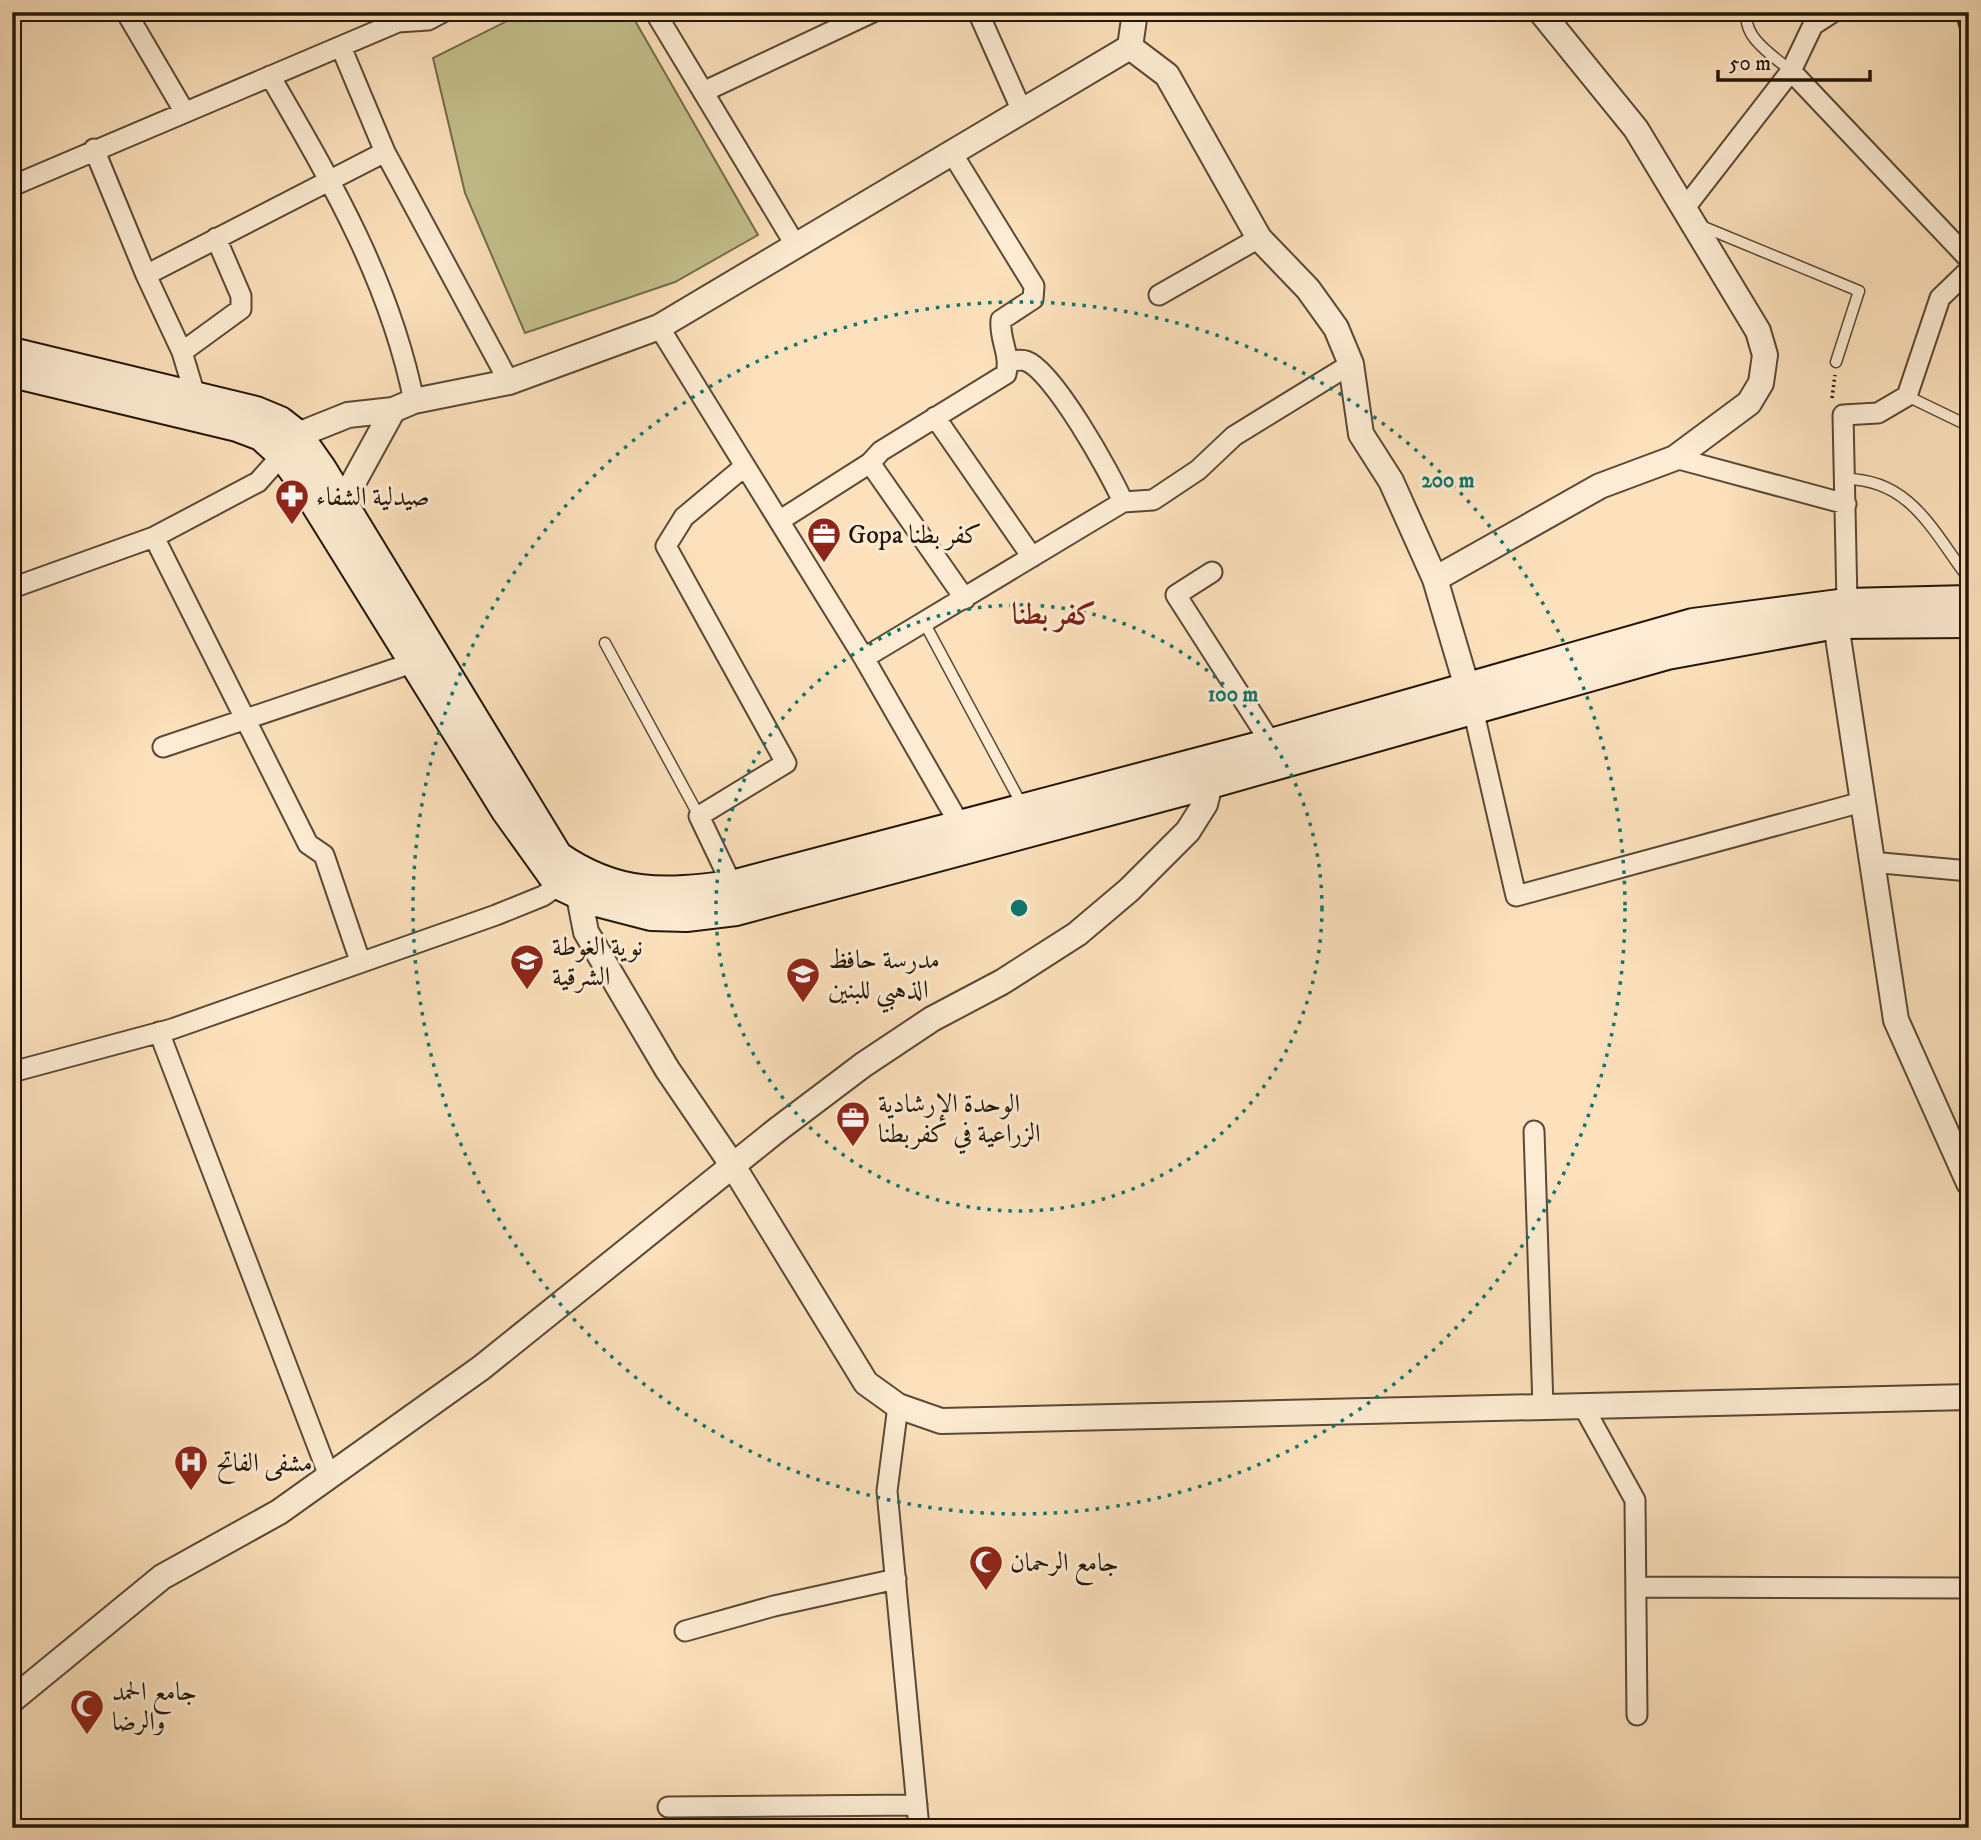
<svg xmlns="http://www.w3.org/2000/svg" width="1981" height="1840" viewBox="0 0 1981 1840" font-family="'IM FELL DW Pica',Amiri,serif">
  <rect width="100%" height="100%" fill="#fce1bc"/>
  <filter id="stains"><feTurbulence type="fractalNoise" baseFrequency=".00286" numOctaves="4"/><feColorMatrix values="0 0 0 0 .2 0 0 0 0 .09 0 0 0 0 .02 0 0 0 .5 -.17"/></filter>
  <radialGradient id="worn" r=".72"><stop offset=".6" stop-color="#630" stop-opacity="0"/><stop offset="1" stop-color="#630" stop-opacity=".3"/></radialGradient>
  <path fill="#c4c18d" stroke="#746c4b" stroke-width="2" d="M 525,12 L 630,12 L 758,235 L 675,282 L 525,333 L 465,193 L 433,58 Z"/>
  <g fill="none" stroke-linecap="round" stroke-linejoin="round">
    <g stroke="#594936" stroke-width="13">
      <path id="service" d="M 1747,12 C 1742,38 1774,56 1791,71
        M 1699,225 L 1859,291 L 1836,362
        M 1907,396 L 1969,426
        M 1845,479 C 1911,479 1933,532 1969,579
        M 925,624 L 1022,805
        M 605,643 L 699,816"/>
    </g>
    <g stroke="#594936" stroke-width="23">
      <path id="minor" d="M 126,12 L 184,111
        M 655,12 L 796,246
        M 978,12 L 1022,111
        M 1966,12 L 1969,23
        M 341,47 L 385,152 L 509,382
        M 1791,71 L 1969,259
        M 270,76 C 332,183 389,279 414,401
        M 703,92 L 873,12
        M 94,149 L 146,275 L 182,352 L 195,395
        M 12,186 L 398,22 L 428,20 L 443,12
        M 1684,209 L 1791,71 L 1813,25 L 1833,12
        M 146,275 L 385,152
        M 1159,295 L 1259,238
        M 659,327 L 864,658 L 960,825
        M 182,352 L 241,309 L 241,296 L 216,238
        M 1009,361 C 1014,361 1021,359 1026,361 C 1053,370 1111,474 1123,502
        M 935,417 L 1032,557
        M 1675,458 L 1846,504
        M 870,463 L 965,599
        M 779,521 L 870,463 L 881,451 L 1006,374 C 1011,354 999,340 1001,320 L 1033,299 L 1034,286 L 952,153
        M 154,537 L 308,844 L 324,855 L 360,961
        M 1212,572 L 1176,595 L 1271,743
        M 12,588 L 154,537 L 258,482 L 282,455
        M 1847,603 L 1843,415 L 1878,413 L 1907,396 L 1940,298 L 1969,270
        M 864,658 L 1123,502 L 1153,500 L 1198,470 L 1234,436 L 1351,364
        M 1473,709 L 1516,896 L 1862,802
        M 163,747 L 415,662
        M 1871,862 L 1969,871
        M 732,885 L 699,816 L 786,763 L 666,546 L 684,517 L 745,466
        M 159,1032 L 329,1476
        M 12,1072 L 172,1029 L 496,915 L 543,896 L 559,885
        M 1534,1131 L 1543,1407
        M 898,1406 L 887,1491 L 919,1828
        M 1583,1406 L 1635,1500 L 1637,1715
        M 1636,1587 L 1969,1588
        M 685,1631 L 774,1606 L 896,1579
        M 668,1807 L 917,1805"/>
    </g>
    <g stroke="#594936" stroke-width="28">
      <path id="tertiary" d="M 1135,12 L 1130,47 L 1167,75 L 1259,238 L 1308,289 L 1336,328 L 1351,364 L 1361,434 L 1391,481 L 1435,579 L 1472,704
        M 287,449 L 298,435 L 348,415 L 393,410 L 414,401 L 509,382 L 659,327 L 1130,47
        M 342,503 L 393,410
        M 1435,579 L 1600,486 L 1675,458 L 1749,403 L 1761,383 L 1765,355 L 1758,331 L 1636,129 L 1541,12
        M 1845,607 L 1836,624 L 1896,1020 L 1969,1183
        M 579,896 L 586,932 L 667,1069 L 733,1166 L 866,1383 L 898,1406 L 941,1421 L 1969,1397
        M 12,1700 L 162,1577 L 279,1512 L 481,1368 L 777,1130 L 863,1065 L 932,1019 L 1002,982 L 1077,934 L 1129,890 L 1188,831 L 1205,804 L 1210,784"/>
    </g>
    <g stroke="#231609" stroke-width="32">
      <path id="secondary" d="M 12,352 L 256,411 L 280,421 L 298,435 L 322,469 L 558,856 C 617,897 664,894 732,885 L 1271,743 L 1693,623 L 1847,603 L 1969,600
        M 12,373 L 237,427 L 261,436 L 282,455 L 301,481 L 506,811 L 559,885 L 593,901 L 651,916 L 686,917 L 736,911 L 1210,784 L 1667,655 L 1836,624 L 1969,623"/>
    </g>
    <path stroke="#231609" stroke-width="3.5" stroke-dasharray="2 3.5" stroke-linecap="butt" d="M 1832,398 L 1835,375"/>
    <use href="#service" stroke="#fdecd3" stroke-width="10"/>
    <use href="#minor" stroke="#fdecd3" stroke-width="19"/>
    <use href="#tertiary" stroke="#fdecd3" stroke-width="24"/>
    <use href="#secondary" stroke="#fdecd3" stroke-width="28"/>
  </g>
  <g fill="none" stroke="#0f766e" stroke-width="3.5" stroke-dasharray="3.5 7">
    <circle cx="1019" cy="908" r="303"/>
    <circle cx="1019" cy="908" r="606"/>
  </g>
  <defs>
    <g id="pharmacy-pin" transform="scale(1.75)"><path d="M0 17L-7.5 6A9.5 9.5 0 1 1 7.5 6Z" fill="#8f2418" stroke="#fdecd3"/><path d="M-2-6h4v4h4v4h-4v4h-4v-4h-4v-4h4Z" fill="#fff"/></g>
    <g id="office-pin" transform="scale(1.75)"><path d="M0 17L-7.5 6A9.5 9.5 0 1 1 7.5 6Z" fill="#8f2418" stroke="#fdecd3"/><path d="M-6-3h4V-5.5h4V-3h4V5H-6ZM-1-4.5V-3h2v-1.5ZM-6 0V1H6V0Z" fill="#fff"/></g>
    <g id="school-pin" transform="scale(1.75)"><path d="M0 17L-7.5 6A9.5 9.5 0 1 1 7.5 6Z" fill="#8f2418" stroke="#fdecd3"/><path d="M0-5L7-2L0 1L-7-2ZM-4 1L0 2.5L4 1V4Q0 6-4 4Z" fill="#fff"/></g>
    <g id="hospital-pin" transform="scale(1.75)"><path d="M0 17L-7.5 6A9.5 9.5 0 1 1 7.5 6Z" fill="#8f2418" stroke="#fdecd3"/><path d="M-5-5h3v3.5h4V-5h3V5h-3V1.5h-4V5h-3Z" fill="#fff"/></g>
    <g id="mosque-pin" transform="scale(1.75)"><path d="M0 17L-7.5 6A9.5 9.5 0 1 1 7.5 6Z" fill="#8f2418" stroke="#fdecd3"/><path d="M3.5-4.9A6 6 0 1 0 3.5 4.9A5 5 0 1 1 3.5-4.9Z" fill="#fff"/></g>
  </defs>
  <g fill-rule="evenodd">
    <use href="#pharmacy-pin" x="292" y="496"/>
    <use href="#office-pin" x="824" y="534"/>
    <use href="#school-pin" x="527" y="961"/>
    <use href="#school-pin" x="803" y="974"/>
    <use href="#office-pin" x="853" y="1118"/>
    <use href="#hospital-pin" x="191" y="1462"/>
    <use href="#mosque-pin" x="986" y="1562"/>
    <use href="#mosque-pin" x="87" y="1706"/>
  </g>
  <g text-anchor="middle" stroke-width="6" stroke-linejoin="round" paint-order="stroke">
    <g font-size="26" fill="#231609" stroke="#fdecd3" text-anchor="start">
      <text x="316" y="505">صيدلية الشفاء</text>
      <text x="848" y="543">Gopa كفر بطنا</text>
      <text x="552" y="955">نوية الغوطة<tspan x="552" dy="30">الشرقية</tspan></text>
      <text x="828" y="968">مدرسة حافظ<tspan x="828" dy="30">الذهبي للبنين</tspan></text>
      <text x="878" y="1112">الوحدة الإرشادية<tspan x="878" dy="30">الزراعية في كفربطنا</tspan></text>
      <text x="216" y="1471">مشفى الفاتح</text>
      <text x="1010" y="1571">جامع الرحمان</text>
      <text x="112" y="1700">جامع الحمد<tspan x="112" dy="30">والرضا</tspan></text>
    </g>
    <g font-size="30" font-weight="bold" fill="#7a1f14" stroke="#fdecd3">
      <text x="1054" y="624">كفر بطنا</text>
    </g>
  </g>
  <circle cx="1019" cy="908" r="10" fill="#0f766e" stroke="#fdecd3" stroke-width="3.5"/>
  <g font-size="21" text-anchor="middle" font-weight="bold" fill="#0f766e" stroke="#fdecd3" stroke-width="6" stroke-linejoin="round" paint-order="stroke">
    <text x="1448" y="487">200 m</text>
    <text x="1233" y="701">100 m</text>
  </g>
  <rect width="1981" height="1840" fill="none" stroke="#fce1bc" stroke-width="42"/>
  <rect x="14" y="14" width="1953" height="1812" fill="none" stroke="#231609" stroke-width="3.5"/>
  <rect x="21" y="21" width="1939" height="1798" fill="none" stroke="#231609" stroke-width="2"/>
  <path d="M1718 70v10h152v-10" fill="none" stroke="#231609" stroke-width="3.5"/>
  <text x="1729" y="70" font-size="21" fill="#231609" stroke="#fdecd3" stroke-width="5" paint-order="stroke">50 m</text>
  <rect width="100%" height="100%" filter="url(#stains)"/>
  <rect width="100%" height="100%" fill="url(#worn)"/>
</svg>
